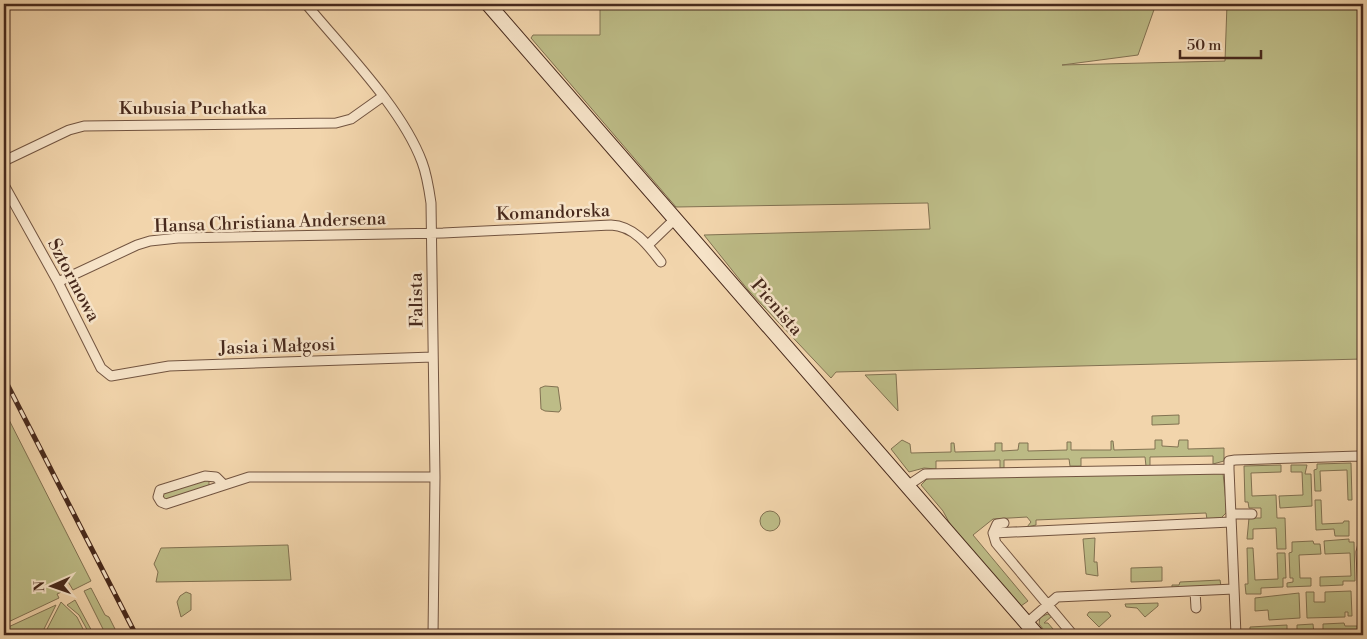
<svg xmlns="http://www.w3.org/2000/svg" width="1367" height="639" viewBox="0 0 1367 639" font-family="'Libre Bodoni',serif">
  <rect width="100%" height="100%" fill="#f2d5ac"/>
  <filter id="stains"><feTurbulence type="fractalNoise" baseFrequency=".004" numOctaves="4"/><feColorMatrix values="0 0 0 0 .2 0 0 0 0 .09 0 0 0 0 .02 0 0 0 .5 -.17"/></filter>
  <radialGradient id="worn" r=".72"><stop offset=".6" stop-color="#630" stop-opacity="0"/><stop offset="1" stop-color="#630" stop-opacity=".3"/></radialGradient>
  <path fill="#bdbc87" stroke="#827252" d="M 506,4 L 1156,4 L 1138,55 L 1062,65 L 1225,61 L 1227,4 L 1363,4 L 1363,359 L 836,372 L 831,378 L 748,290 L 704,235 L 930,229 L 928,203 L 676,207 L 531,38 L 533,35 L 600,35 L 600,4 Z
    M 896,374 L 898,411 L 865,375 Z
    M 545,386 L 558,387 L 561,409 L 559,412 L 545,411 L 541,409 L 540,388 Z
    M 4,410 L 91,581 L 73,590 L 67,580 L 60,583 L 64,591 L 57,594 L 59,598 L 4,624 Z
    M 1179,415 L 1179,424 L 1152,425 L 1152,416 Z
    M 902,440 L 910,444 L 911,453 L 951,452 L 951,443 L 954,443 L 955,452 L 995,451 L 995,443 L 1002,443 L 1002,451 L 1018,450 L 1019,443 L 1028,443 L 1028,451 L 1067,450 L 1067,442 L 1071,442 L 1071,450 L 1111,450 L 1111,441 L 1113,441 L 1114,450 L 1155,449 L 1155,440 L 1162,440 L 1162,446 L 1178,447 L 1179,440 L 1188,440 L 1188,449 L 1224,448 L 1224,461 L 1213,464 L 1213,456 L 1150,457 L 1150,466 L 1146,466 L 1145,457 L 1081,458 L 1081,466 L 1070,466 L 1069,459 L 1004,460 L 1004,468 L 1000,468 L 1000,460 L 936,461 L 936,469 L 924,468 L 909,472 L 891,449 Z
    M 1351,463 L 1352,500 L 1348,500 L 1347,470 L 1320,471 L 1321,491 L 1315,491 L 1314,470 L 1317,469 L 1317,464 Z
    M 1281,465 L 1281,472 L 1251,473 L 1252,496 L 1276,495 L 1277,518 L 1285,518 L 1286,549 L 1277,549 L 1276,528 L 1253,529 L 1253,539 L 1247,539 L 1249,518 L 1261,518 L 1261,508 L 1249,508 L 1248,502 L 1245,502 L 1244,466 Z
    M 1291,465 L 1307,465 L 1305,474 L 1311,474 L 1312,506 L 1280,508 L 1279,496 L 1303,495 L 1302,472 L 1291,472 Z
    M 1223,473 L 1227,512 L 1221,518 L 1207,519 L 1206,513 L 1036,520 L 1036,525 L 1027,527 L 1031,522 L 1027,517 L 993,519 L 973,535 L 1028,601 L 1021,606 L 951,526 L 943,511 L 921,485 L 927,479 L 936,477 Z
    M 209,478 L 209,488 L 168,501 L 163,499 L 162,493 Z
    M 1315,500 L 1321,500 L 1322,524 L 1343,523 L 1344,521 L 1349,521 L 1349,536 L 1335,536 L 1334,529 L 1316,530 Z
    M760 521a10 10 0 1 1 20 0a10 10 0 1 1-20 0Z
    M 1095,538 L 1094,562 L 1097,562 L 1098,576 L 1086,574 L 1083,539 Z
    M 1349,539 L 1349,542 L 1354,542 L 1355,581 L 1343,581 L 1343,585 L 1320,586 L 1320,577 L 1351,576 L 1350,553 L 1325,554 L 1324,541 Z
    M 1313,541 L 1314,544 L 1320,544 L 1321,554 L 1299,555 L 1300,578 L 1311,578 L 1311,586 L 1287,587 L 1287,583 L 1293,582 L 1293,578 L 1290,578 L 1289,553 L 1292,552 L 1292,542 Z
    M 288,545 L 291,580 L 156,582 L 158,572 L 154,564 L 161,548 Z
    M 1247,548 L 1253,548 L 1255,580 L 1278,579 L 1277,553 L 1285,553 L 1286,578 L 1283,578 L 1283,587 L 1261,588 L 1261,594 L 1246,594 L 1245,584 L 1248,584 Z
    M 1162,567 L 1162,581 L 1131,582 L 1131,568 Z
    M 1220,580 L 1221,586 L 1172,588 L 1172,585 L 1179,585 L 1180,582 Z
    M 91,588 L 105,615 L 109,617 L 118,635 L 106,635 L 84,591 Z
    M 1351,591 L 1352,616 L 1348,616 L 1348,612 L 1345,612 L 1345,617 L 1307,618 L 1306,592 L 1314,592 L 1314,602 L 1325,602 L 1325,592 Z
    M 186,592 L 191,594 L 191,610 L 181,617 L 177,602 L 180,596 Z
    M 1299,593 L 1300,618 L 1269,620 L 1268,610 L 1255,611 L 1255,598 Z
    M 75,600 L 94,635 L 90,635 L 79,615 L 67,605 Z
    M 61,602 L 77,617 L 86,635 L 44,635 Z
    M 1158,603 L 1158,606 L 1145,617 L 1137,608 L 1126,607 L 1125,604 Z
    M 56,605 L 41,635 L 4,635 L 4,629 Z
    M 1089,612 L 1108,612 L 1111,616 L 1099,627 L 1087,615 Z
    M 1048,614 L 1052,616 L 1044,623 L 1048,623 L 1058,635 L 1048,635 L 1039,624 L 1040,617 Z
    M 1344,623 L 1345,626 L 1357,626 L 1358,635 L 1353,635 L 1353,632 L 1320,635 L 1320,633 L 1323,632 L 1323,624 Z
    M 1313,624 L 1314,634 L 1297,635 L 1297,625 Z
    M 1287,625 L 1287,635 L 1250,635 L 1250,627 Z"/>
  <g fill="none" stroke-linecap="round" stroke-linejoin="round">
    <g stroke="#725440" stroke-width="11">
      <path id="street" d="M 306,4 C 343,49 402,108 422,162 C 427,175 429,189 431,203 L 435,477 L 433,635
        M 4,161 L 69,130 L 84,126 L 336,123 L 351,119 L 382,97
        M 4,185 L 58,282 L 101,368 L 111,376 L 169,366 L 433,357
        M 648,245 L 675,219
        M 58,282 L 137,245 L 150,241 L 178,238 L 443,233 L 611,225 C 634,226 648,245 661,262
        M 1229,469 L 1236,635
        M 224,485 L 216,477 L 205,476 L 160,490 L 158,497 L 161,502 L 166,504 L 249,477 L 435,477
        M 907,486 L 925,474 L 1229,469 L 1229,461 L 1235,460 L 1359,456 L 1363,458
        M 1231,514 L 1252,514
        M 993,533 L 997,524 L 1004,523
        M 1363,544 L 1361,552 L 1363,598
        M 1195,591 L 1196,608
        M 1027,623 L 1057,597 L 1234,589
        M 1073,635 L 996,543 L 993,533 L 1231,522"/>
    </g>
    <g stroke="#47291c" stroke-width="16">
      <path id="secondary" d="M 488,4 L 1037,635"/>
    </g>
    <use href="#street" stroke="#f7e4c9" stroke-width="9"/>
    <use href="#secondary" stroke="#f7e4c9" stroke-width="14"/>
    <g stroke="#47291c" stroke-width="5">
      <path id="rail" d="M 4,378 L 136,635"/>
    </g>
    <use href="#rail" stroke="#f7e4c9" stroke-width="3" stroke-dasharray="9" stroke-linecap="butt"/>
  </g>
  <g text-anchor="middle" stroke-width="5" stroke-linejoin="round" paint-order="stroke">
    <g font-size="18" fill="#47291c" stroke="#f7e4c9">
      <text x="193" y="114">Kubusia Puchatka</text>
      <text transform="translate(553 212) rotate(-2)" y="6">Komandorska</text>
      <text transform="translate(270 222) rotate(-2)" y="6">Hansa Christiana Andersena</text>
      <text transform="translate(74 280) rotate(62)" y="6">Sztormowa</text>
      <text transform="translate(416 300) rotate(-91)" y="6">Falista</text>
      <text transform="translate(777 307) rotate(49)" y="6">Pienista</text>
      <text transform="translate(277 346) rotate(-2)" y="6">Jasia i Małgosi</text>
    </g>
  </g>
  <rect width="1367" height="639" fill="none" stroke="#f2d5ac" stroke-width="20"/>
  <rect x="5" y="5" width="1357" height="629" fill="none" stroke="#47291c" stroke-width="2.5"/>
  <rect x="10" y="10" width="1347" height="619" fill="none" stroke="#47291c"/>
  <g transform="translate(52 586) rotate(268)" stroke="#f7e4c9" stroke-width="4" paint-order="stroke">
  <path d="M0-4L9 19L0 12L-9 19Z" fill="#47291c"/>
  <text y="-8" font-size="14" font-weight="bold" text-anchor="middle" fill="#47291c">N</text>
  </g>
  <path d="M1180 50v8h81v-8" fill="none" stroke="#47291c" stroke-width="2.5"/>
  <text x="1187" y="50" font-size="15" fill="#47291c" stroke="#f7e4c9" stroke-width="4" paint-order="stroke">50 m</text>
  <rect width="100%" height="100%" filter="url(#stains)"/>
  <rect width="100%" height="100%" fill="url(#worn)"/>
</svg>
